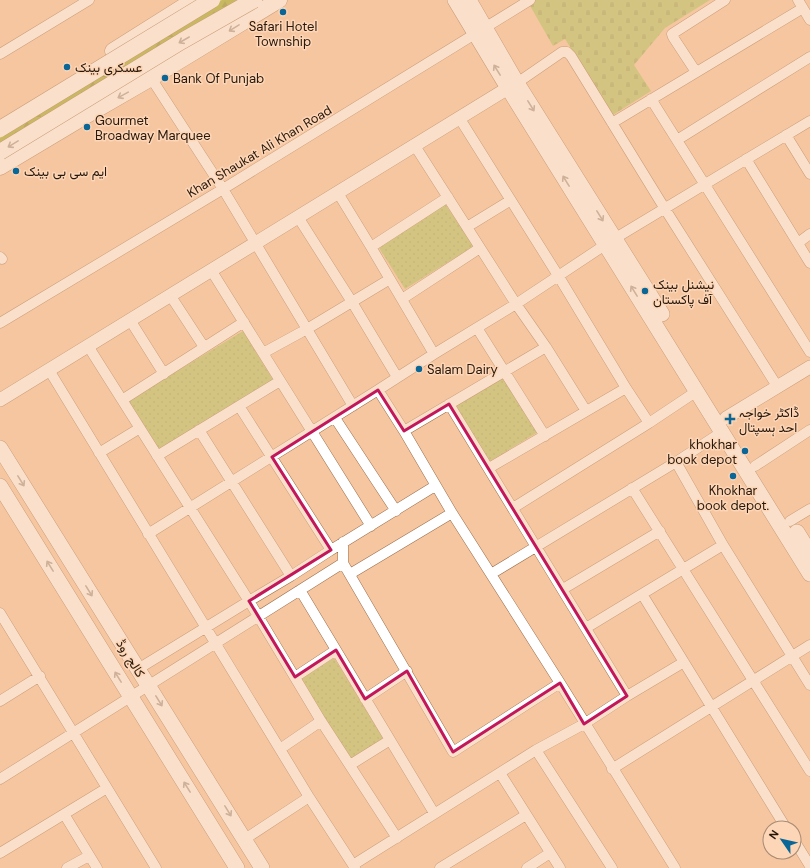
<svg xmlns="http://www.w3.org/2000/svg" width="810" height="868" viewBox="0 0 810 868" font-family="'DM Sans',Vazirmatn,sans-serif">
  <defs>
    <pattern id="forest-firs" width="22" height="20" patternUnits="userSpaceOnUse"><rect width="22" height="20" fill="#91a914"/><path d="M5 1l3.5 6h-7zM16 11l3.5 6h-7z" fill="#768911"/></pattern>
    <pattern id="cemetery-stones" width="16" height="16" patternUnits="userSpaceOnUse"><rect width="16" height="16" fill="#acc25b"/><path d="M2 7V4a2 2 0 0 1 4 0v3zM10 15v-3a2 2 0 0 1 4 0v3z" fill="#94a64e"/></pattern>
    <pattern id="park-dots" width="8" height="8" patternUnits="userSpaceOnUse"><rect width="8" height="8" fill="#acc25b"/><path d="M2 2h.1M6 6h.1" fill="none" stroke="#94a64e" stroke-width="1.8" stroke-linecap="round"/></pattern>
  </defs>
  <rect width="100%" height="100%" fill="#f6c6a1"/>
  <path fill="url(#forest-firs)" d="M 222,0 L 248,0 L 0,152 L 0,138 Z"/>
  <path fill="url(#cemetery-stones)" d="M 535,0 L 710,0 L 665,28 L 634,65 L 651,91 L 613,115 L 565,39 L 553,46 L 529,4 Z"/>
  <path fill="url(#park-dots)" d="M 445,204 L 474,246 L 405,289 L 379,248 Z
    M 243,331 L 273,380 L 158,450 L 128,401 Z
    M 502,374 L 538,432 L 487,463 L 452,405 Z
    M 334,658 L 384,739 L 349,760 L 299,680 Z"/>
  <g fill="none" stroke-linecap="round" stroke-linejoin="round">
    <g stroke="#9a6f4c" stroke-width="11">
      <path id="minor" d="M 798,0 L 810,20
        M 0,54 L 89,0
        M 696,72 L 673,37 L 672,34 L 725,0
        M 151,78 L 223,189 L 353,406
        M 517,83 L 562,52 L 567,52 L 571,56 L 665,209 L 777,386
        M 651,99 L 810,352
        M 460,119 L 559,277 L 626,388 L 489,468
        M 612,123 L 803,8
        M 786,135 L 810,174
        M 677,140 L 810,57
        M 746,159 L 810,263
        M 338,193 L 371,247 L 434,354
        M 298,217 L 352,302 L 397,377
        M 467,227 L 511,200
        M 798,243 L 810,234
        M 371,247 L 448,197
        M 0,257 L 2,259
        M 211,270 L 371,526
        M 170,295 L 204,347
        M 402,299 L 480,248
        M 130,320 L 164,374
        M 0,323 L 223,189 L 530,0
        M 477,328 L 545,436
        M 88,346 L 249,601 L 321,721 L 397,838
        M 546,347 L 586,411
        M 263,353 L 307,329 L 390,279
        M 49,370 L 309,797 L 355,868
        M 626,388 L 649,423
        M 122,400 L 244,322
        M 449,404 L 627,696
        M 239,406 L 331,550
        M 335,418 L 396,511
        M 199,430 L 291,576
        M 404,431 L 546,347 L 516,304 L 415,146
        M 99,453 L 140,428
        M 157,456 L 280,381
        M 676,462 L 723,545 L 642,594 L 786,828
        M 755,466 L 810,430
        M 632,488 C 692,582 750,677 810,771
        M 513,508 L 649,423 L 697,391
        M 790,521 L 810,509
        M 148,534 L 378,390
        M 343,542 L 343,563 L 453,752 L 560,683
        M 723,545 L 810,685
        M 350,574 L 452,513
        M 491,574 L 676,462 L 722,432
        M 563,589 L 660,531
        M 300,590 L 434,813
        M 0,613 L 156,868
        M 586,628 L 642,594
        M 138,669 L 249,601 L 291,576 L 331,550 L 435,486
        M 295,677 L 336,650
        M 365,699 L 407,671
        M 0,701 L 40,676
        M 280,749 L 321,721
        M 536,750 L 612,868
        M 350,765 L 390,740
        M 612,769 L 810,645
        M 500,773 L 560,868
        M 0,779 L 343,563
        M 64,814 L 97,868
        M 245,839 L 309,797
        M 794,840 L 810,866
        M 0,853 L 107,788
        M 353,865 L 536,750 L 584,724 L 627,696 L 684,662
        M 67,868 L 89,856
        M 440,868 L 526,815
        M 527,868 L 550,853
        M 675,868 L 560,683 L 452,513 L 404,431 L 378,390 L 434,354 L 516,304 L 614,239 L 810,121"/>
    </g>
    <g stroke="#9a6f4c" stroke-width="14">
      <path id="tertiary" d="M 0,400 L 508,88
        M 726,418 L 810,367"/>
    </g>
    <g stroke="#9a6f4c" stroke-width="16">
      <path id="secondary" d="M 455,0 L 508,88 L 810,574
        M 469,0 L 517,83 L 662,314
        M 0,448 L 262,868
        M 0,486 L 237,868
        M 797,532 L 810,553"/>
    </g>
    <g stroke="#9a6f4c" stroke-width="17">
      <path id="primary" d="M 113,51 L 194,0
        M 0,167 L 82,118 L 151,78 L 279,0"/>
    </g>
    <use href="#minor" stroke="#fff" stroke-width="10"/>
    <use href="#tertiary" stroke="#fff" stroke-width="13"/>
    <use href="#secondary" stroke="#fff" stroke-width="15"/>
    <use href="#primary" stroke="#fff" stroke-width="16"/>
    <g stroke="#9a6f4c" stroke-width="17" stroke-linecap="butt">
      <path id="primary-bridge" d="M 0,129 L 212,0
        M 0,152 L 182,41 L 254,0"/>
    </g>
    <use href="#primary-bridge" stroke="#fff" stroke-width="16"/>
  </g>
  <defs><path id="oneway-shaft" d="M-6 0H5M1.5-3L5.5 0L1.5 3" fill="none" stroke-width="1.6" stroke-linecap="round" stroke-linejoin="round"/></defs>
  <g stroke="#9f9791">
    <use href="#oneway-shaft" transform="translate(234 28) rotate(148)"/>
    <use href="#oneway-shaft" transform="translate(184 40) rotate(150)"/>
    <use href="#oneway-shaft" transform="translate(497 70) rotate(-122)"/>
    <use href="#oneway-shaft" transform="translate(123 95) rotate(151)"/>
    <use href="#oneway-shaft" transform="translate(531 106) rotate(58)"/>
    <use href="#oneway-shaft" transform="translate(13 144) rotate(149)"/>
    <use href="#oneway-shaft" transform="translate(566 181) rotate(-122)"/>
    <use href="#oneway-shaft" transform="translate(600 216) rotate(58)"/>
    <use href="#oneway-shaft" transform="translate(634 291) rotate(-122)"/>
    <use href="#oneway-shaft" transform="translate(21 481) rotate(58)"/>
    <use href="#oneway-shaft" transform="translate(50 566) rotate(-122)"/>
    <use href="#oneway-shaft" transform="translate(89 591) rotate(58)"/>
    <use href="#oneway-shaft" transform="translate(118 677) rotate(-122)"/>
    <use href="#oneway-shaft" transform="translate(159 701) rotate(58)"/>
    <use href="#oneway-shaft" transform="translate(187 787) rotate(-122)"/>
    <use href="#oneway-shaft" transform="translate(228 811) rotate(58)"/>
  </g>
  <path d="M0 0H810V868H0ZM 378,390 L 404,431 L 449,404 L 627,696 L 584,724 L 560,683 L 453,752 L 407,671 L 365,699 L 336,650 L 295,677 L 249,601 L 331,550 L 272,457 Z" fill="#f6c6a1" fill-opacity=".55" fill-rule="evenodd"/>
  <path fill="none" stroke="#c2185b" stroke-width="3" stroke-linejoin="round" d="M 378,390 L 404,431 L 449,404 L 627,696 L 584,724 L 560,683 L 453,752 L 407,671 L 365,699 L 336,650 L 295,677 L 249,601 L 331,550 L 272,457 Z"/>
  <g fill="#096696" stroke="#fdd6b7" stroke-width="1.5">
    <circle cx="283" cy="12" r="4"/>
    <circle cx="67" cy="67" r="4"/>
    <circle cx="165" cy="78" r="4"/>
    <circle cx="87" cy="127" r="4"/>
    <circle cx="16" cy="171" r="4"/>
    <circle cx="645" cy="291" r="4"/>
    <circle cx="419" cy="369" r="4"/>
    <path d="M728 413h4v4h4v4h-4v4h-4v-4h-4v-4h4z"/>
    <circle cx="745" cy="451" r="4"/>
    <circle cx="733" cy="476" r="4"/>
  </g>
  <g text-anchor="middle" stroke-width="3" stroke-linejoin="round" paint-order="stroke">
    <g font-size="13" fill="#29180a" stroke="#fdd6b7" text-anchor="start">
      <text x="283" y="31" text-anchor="middle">Safari Hotel<tspan x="283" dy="15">Township</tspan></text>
      <text x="75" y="72">عسکری بینک</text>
      <text x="173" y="83">Bank Of Punjab</text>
      <text x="95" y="125">Gourmet<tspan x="95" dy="15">Broadway Marquee</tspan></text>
      <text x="24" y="176">ایم سی بی بینک</text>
      <text x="653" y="289">نیشنل بینک<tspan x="653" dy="15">آف پاکستان</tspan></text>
      <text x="427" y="374">Salam Dairy</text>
      <text x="739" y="417">ڈاکٹر خواجہ<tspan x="739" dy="15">احد ہسپتال</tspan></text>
      <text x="737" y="449" text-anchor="end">khokhar<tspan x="737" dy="15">book depot</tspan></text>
      <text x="733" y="495" text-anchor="middle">Khokhar<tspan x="733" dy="15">book depot.</tspan></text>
    </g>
    <g font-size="13" fill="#29180a" stroke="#fdd6b7">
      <text transform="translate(259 151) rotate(-31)" y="5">Khan Shaukat Ali Khan Road</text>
      <text transform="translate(131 658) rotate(58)" y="5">کالج روڈ</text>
    </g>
  </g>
  <g transform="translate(782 840) rotate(304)"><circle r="19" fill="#fdd6b7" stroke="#a88a72"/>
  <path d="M0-3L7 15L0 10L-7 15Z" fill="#096696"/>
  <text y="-6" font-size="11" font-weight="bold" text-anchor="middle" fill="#29180a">N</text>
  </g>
</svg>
